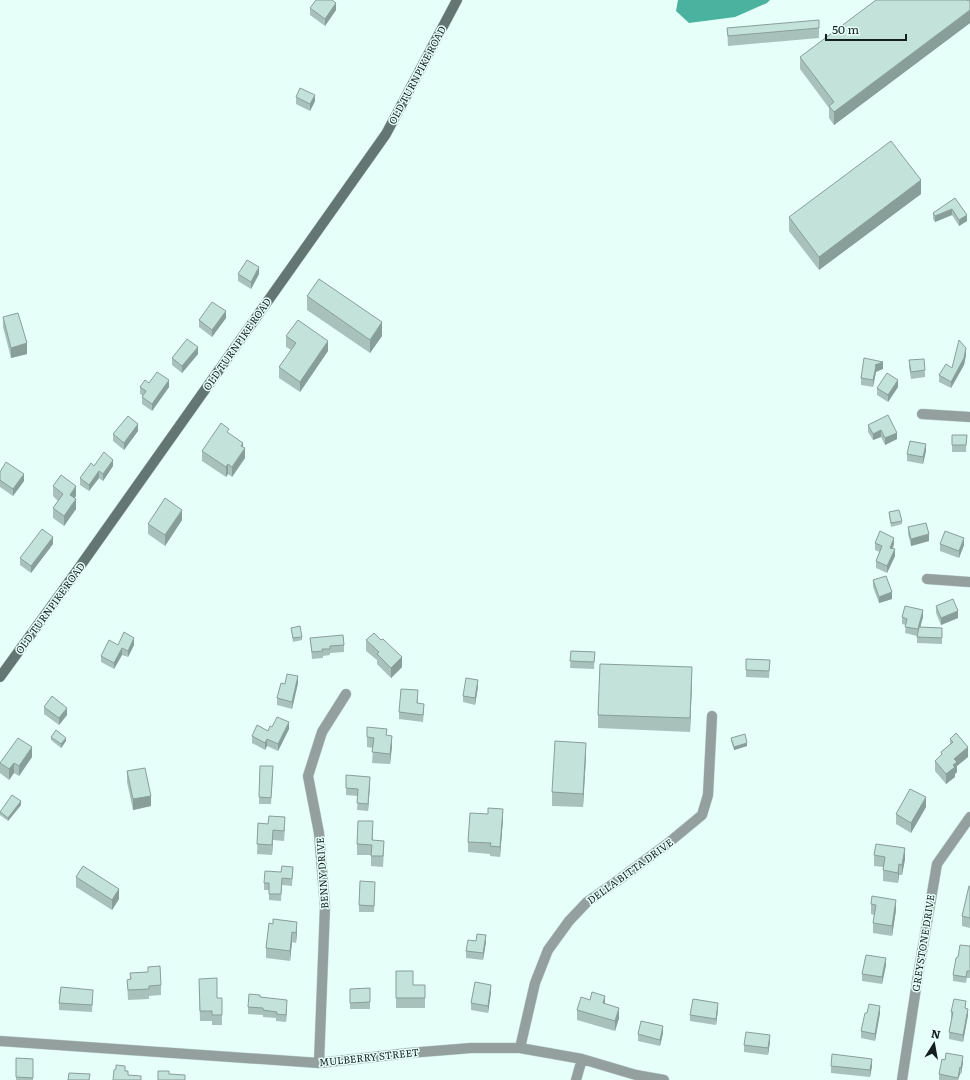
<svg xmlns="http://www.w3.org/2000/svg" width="970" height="1080" viewBox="0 0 970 1080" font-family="Literata,serif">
  <rect width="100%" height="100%" fill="#e6fff8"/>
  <path fill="#4ab29e" d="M 678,0 L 770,0 L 767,3 L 735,17 L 689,23 L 676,11 Z"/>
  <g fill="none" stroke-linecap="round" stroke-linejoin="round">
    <g stroke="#c4dbd5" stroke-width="11">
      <path id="minor" d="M 922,414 L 970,417
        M 927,579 L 970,582
        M 0,1041 L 319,1063 L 409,1053 L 471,1048 L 520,1048 L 582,1059 L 636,1075 L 664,1080
        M 520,1048 L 535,983 L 548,950 L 569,921 L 587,902 L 617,881 L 667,844 L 702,815 L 708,795 L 712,716
        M 319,1063 L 325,907 L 319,833 L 308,776 L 322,732 L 346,694
        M 576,1080 L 582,1059
        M 902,1080 L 918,975 L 937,864 L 970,817"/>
    </g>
    <g stroke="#c4dbd5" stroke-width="11">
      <path id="secondary" d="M 0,677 L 71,579 L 386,134 L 457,0"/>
    </g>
    <use href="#minor" stroke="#93a09d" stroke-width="10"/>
    <use href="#secondary" stroke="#637671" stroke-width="10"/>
  </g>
  <path fill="#a8c2bb" d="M 970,0 L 970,23 L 834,125 L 829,118 L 829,108 L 800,69 L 800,57 L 968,1 Z
    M 310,8 L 336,10 L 325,26 L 310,15 Z
    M 727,28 L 819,28 L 819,38 L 728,46 Z
    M 296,97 L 315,101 L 310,111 L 296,104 Z
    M 921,194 L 819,270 L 789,231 L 789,217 Z
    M 955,198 L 967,221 L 959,226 L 952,215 L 935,222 L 933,219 L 933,213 Z
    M 238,274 L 259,274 L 251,289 L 238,281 Z
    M 307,296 L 382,336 L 370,353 L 307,310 Z
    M 3,317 L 27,354 L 11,358 L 3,327 Z
    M 226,318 L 212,337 L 199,327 L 199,320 Z
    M 286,336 L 328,351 L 300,392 L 279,378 L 279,367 L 291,350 L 286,347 Z
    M 198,354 L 182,373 L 172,365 L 172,358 Z
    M 966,355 L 964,365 L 951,388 L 939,382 L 939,375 L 952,368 Z
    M 909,360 L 925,370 L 925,377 L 911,379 L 909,367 Z
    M 883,369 L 876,372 L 873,387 L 861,385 L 861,378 Z
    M 149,383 L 169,387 L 152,411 L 142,404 L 142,395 L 140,394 L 140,387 Z
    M 898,387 L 888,402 L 877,395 L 877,388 Z
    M 868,425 L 897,433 L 897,439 L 885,445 L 881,437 L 873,440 L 868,432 Z
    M 138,431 L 124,450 L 113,441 L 113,434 Z
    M 229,434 L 243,447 L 245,458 L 232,477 L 228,474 L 226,477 L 202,461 L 202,451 Z
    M 967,435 L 966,452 L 952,452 L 952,445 Z
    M 926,451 L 923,464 L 907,461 L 907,454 Z
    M 94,466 L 113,466 L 103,481 L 99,478 L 89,491 L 80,485 L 80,478 Z
    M 0,472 L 24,481 L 13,496 L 0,487 Z
    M 53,486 L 76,496 L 74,498 L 76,509 L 64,526 L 53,518 L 53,508 L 58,501 L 53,496 Z
    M 889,512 L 902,521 L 902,524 L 891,527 L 889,515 Z
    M 182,520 L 165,546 L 148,534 L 148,524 Z
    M 908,527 L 929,541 L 911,546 L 908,534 Z
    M 875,543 L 894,544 L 893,549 L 895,556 L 887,573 L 876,568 L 876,561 L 880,552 L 875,550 Z
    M 53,544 L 31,573 L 20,565 L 20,558 Z
    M 940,544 L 964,545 L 959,558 L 940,551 Z
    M 873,580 L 892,599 L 879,603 L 873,587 Z
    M 936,606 L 958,618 L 941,625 L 936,613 Z
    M 902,617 L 923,617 L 920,627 L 942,628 L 942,644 L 917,643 L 917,636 L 905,633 L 906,625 L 902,624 Z
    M 291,628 L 302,637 L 302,640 L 293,642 Z
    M 310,638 L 344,645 L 344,652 L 330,653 L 330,655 L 323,656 L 323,658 L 312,659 Z
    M 366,640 L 402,667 L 391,678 L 377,664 L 377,660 L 366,651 Z
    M 118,645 L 134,645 L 128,657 L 122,655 L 114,669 L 101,662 L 101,656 Z
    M 571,651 L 595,652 L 594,669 L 570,668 Z
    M 746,659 L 770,660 L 769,678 L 746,677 Z
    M 692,681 L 690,732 L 598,728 L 598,715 Z
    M 298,683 L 292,709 L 277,705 L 277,698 L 285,684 Z
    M 478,687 L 475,705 L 463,702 L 463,696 Z
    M 418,697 L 418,703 L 424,711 L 423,722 L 399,719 L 399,712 Z
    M 44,707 L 67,715 L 59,725 L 44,714 Z
    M 272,727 L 289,729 L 278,751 L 267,746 L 265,750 L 252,743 L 252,736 L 268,731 Z
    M 387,735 L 392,746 L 390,764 L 372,763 L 373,748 L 367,747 L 367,737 Z
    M 51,737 L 66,741 L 61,748 L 51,740 Z
    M 731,738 L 747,746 L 734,750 L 731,741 Z
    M 950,739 L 968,757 L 957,766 L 957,772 L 955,774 L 955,777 L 946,784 L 935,771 L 935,761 L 941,755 L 941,752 L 950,744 Z
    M 32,757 L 19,776 L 14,773 L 9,780 L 0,773 L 0,763 Z
    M 586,757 L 583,807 L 552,806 L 552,792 Z
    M 127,771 L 151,806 L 133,810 L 127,782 Z
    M 273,773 L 271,804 L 259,804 L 259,797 Z
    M 370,784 L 368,811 L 357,810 L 358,796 L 346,795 L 346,788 Z
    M 21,805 L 8,821 L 0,815 L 0,812 Z
    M 926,807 L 911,833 L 896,824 L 896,814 Z
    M 488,814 L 503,819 L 500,857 L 490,856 L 490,854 L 468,852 L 468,842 Z
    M 258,823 L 285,828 L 284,841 L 273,840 L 272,855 L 257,854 Z
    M 373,832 L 373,840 L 384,851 L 383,867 L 371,866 L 371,855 L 357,855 L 357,844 Z
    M 874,855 L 905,859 L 902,875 L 899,875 L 898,883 L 883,881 L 883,867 L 874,866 Z
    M 293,867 L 292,886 L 282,885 L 281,901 L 269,900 L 269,890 L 264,890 L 264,883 L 281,872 Z
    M 76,877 L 119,899 L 112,910 L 76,887 Z
    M 970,886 L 970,928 L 962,926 L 962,916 Z
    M 375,889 L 374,912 L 359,912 L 359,905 Z
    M 872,896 L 896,910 L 892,936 L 873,933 L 873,923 L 874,915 L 871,914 L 871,904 Z
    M 269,923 L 297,932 L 296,943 L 292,942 L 290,961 L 266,958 L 266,948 Z
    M 476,941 L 486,942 L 483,960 L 466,958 L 466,951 Z
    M 970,946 L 970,978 L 967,978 L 966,983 L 953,981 L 953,975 L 958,957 Z
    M 886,965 L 882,984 L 862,981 L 862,974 Z
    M 148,967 L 161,985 L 161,995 L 149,996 L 149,999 L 128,1000 L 127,980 L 130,979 L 130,973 L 148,972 Z
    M 396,971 L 413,985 L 425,985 L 425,1008 L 396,1008 Z
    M 370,988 L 370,1009 L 350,1009 L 350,989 Z
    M 199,989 L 217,998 L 222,998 L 222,1025 L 212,1025 L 212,1021 L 200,1021 Z
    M 491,992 L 488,1013 L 471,1010 L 471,1003 Z
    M 93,996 L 92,1012 L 59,1010 L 59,1003 Z
    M 260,997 L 287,1007 L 286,1022 L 276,1021 L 276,1018 L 263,1017 L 263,1015 L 248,1014 L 248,1007 Z
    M 590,1000 L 605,1004 L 619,1018 L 615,1031 L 577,1020 L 577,1010 Z
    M 966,1008 L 968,1015 L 963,1042 L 949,1039 L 949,1032 L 952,1019 L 951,1019 L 951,1012 Z
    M 718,1010 L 716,1025 L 690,1021 L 690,1015 Z
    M 867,1013 L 880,1013 L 875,1041 L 861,1038 L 861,1031 Z
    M 663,1033 L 660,1046 L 638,1041 L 638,1034 Z
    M 770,1042 L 768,1055 L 744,1052 L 744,1045 Z
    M 16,1058 L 33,1059 L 33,1080 L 16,1080 Z
    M 963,1063 L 961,1074 L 960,1074 L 958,1080 L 939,1080 L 939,1074 Z
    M 831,1066 L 872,1066 L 870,1077 L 831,1073 Z"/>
  <path fill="#889e99" d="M 336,3 L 336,10 L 325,26 L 325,19 Z
    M 970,10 L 970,23 L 834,125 L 834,112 Z
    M 315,95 L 315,101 L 310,111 L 310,104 Z
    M 921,180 L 921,194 L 819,270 L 819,257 Z
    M 952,209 L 952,215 L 935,222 L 935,216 Z
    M 967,215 L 967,221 L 959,226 L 959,220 Z
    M 259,267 L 259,274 L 251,289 L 251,282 Z
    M 226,311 L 226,318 L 212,337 L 212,330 Z
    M 382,322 L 382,336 L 370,353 L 370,340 Z
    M 328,341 L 328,351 L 300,392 L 300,382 Z
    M 27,343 L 27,354 L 11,358 L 11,348 Z
    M 198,347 L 198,354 L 182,373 L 182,366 Z
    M 966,348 L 966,355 L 964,365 L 951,388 L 951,382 Z
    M 883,362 L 883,369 L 876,372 L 873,387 L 873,380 L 875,365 Z
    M 169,380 L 169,387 L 152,411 L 152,404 Z
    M 898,380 L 898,387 L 888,402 L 888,395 Z
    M 138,424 L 138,431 L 124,450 L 124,443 Z
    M 881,430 L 881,437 L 873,440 L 873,434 Z
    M 897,433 L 897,439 L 885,445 L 885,438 Z
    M 243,443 L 243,450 L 245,448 L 245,458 L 232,477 L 232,467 L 241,446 Z
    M 926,444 L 926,451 L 923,464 L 923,457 Z
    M 113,460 L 113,466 L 103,481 L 103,474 Z
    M 228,464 L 228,474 L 226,477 L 226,467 Z
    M 99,471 L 99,478 L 89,491 L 89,485 Z
    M 24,474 L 24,481 L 13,496 L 13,489 Z
    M 76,486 L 76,496 L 70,505 L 70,495 Z
    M 76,499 L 76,509 L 64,526 L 64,516 Z
    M 182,510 L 182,520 L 165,546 L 165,535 Z
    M 929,534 L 929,541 L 911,546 L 911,539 Z
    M 53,537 L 53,544 L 31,573 L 31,566 Z
    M 894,538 L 894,544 L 890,554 L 890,548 Z
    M 964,538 L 964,545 L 959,558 L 959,551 Z
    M 895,549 L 895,556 L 887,573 L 887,566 Z
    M 892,592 L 892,599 L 879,603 L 879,597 Z
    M 923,610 L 923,617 L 918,636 L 918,629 Z
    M 958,611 L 958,618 L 941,625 L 941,618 Z
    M 134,638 L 134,645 L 128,657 L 128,651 Z
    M 122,648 L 122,655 L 114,669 L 114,663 Z
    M 402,657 L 402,667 L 391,678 L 391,668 Z
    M 692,667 L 692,681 L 690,732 L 690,718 Z
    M 298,676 L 298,683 L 292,709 L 292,702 Z
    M 478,680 L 478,687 L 475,705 L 475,698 Z
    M 67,708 L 67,715 L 59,725 L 59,718 Z
    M 289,722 L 289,729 L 278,751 L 278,744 Z
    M 392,736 L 392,746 L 390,764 L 390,754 Z
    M 66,738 L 66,741 L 61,748 L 61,744 Z
    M 267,739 L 267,746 L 265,750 L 265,743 Z
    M 586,743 L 586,757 L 583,807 L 583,794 Z
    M 747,743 L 747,746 L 734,750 L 734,747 Z
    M 32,747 L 32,757 L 19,776 L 19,766 Z
    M 968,747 L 968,757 L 957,766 L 957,772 L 955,774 L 955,777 L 946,784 L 946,774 L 953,765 L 954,759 Z
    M 14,763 L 14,773 L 9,780 L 9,769 Z
    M 370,777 L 370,784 L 368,811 L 368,804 Z
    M 151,796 L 151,806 L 133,810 L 133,799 Z
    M 926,797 L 926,807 L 911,833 L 911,823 Z
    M 21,801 L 21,805 L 8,821 L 8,818 Z
    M 503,809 L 503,819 L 500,857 L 500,847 Z
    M 273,830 L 273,840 L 272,855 L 272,845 Z
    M 905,848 L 905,859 L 902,875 L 902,865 Z
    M 899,864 L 899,875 L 898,883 L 898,873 Z
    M 119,889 L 119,899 L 112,910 L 112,900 Z
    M 896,900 L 896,910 L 892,936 L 892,926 Z
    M 297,922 L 297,932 L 296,943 L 296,933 Z
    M 292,932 L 292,942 L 290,961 L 290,951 Z
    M 486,935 L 486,942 L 483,960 L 483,953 Z
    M 886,958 L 886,965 L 882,984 L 882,977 Z
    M 491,985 L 491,992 L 488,1013 L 488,1006 Z
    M 605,996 L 605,1006 L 603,1003 Z
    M 287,1000 L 287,1007 L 286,1022 L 286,1015 Z
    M 718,1003 L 718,1010 L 716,1025 L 716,1019 Z
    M 880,1006 L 880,1013 L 875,1041 L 875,1034 Z
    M 619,1008 L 619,1018 L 615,1031 L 615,1021 Z
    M 968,1009 L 968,1015 L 963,1042 L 963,1035 Z
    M 663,1026 L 663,1033 L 660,1046 L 660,1040 Z
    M 770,1035 L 770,1042 L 768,1055 L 768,1048 Z
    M 963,1056 L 963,1063 L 961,1074 L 961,1068 Z
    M 872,1059 L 872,1066 L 870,1077 L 870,1070 Z
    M 960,1067 L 960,1074 L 958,1080 Z"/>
  <path fill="#c3e2da" stroke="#889e99" d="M 316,0 L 332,0 L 336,3 L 325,19 L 310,8 Z
    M 876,0 L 967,0 L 968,1 L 970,0 L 970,10 L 834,112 L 829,106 L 834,102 L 800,57 Z
    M 819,20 L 819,28 L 728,36 L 727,28 Z
    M 300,88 L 315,95 L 310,104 L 296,97 Z
    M 891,141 L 921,180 L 819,257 L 789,217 Z
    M 955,198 L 967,215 L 959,220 L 952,209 L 935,216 L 933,213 Z
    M 247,260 L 259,267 L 251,282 L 238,274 Z
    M 319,279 L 382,322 L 370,340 L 307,296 Z
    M 212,302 L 226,311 L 212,330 L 199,320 Z
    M 18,313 L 27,343 L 11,348 L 3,317 Z
    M 298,320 L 328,341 L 300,382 L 279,367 L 296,343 L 286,336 Z
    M 187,339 L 198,347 L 182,366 L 172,358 Z
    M 959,340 L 966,348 L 964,358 L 951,382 L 939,375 L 946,364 L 952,368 Z
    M 864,358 L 883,362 L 875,365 L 876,366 L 873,380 L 861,378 Z
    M 924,359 L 925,370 L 911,372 L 909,360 Z
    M 157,372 L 169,380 L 152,404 L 142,397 L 146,391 L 140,387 L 145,380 L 149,383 Z
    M 887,373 L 898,380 L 888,395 L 877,388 Z
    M 888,415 L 897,433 L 885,438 L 881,430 L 873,434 L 868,425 Z
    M 128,416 L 138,424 L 124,443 L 113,434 Z
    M 221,423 L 229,429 L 227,432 L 243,443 L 241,446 L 245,448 L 232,467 L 228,464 L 226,467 L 202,451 Z
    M 952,435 L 967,435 L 966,445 L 952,445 Z
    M 910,441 L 926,444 L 923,457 L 907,454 Z
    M 104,452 L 113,460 L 103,474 L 99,471 L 89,485 L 80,478 L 91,463 L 94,466 Z
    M 6,462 L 24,474 L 13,489 L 0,480 L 0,472 Z
    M 61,475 L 76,486 L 70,495 L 76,499 L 64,516 L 53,508 L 63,494 L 53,486 Z
    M 165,498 L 182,510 L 165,535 L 148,524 Z
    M 899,510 L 902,521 L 891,523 L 889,512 Z
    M 926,523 L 929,534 L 911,539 L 908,527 Z
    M 42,529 L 53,537 L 31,566 L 20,558 Z
    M 880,531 L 894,538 L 890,548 L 895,549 L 887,566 L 876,561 L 882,546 L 875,543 Z
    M 945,531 L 964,538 L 959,551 L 940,544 Z
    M 886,576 L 892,592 L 879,597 L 873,580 Z
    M 953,599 L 958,611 L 941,618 L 936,606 Z
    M 905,606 L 923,610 L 918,629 L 905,627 L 907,619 L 902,617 Z
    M 300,626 L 302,637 L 293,638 L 291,628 Z
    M 919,627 L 942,628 L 942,638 L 917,637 Z
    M 124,632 L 134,638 L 128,651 L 122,648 L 114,663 L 101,656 L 109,640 L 118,645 Z
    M 374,633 L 381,640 L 383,639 L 402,657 L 391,668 L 377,654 L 379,652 L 366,640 Z
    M 343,635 L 344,645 L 330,646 L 330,649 L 322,649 L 323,651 L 312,652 L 310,638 Z
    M 571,651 L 595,652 L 594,662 L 570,661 Z
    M 746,659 L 770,660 L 769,671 L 746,670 Z
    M 600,664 L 692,667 L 690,718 L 598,715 Z
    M 287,674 L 298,676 L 292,702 L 277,698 L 281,683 L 285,684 Z
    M 466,678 L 478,680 L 475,698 L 463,696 Z
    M 401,689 L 418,690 L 417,703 L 424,704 L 423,715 L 399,712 Z
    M 52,696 L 67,708 L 59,718 L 44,707 Z
    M 277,717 L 289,722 L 278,744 L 267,739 L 265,743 L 252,736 L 257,725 L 268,731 L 270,726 L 272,727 Z
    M 367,727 L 387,729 L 386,735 L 392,736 L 390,754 L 372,752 L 374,738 L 367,737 Z
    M 56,730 L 66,738 L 61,744 L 51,737 Z
    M 956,733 L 968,747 L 954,759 L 957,762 L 953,765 L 955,767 L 946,774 L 935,761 L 942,754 L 941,752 L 953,742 L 950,739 Z
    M 745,734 L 747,743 L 734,747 L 731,738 Z
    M 18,738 L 32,747 L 19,766 L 14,763 L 9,769 L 0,763 Z
    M 555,741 L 586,743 L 583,794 L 552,792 Z
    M 260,766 L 273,766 L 271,798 L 259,797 Z
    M 145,768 L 151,796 L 133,799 L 127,771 Z
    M 346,775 L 370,777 L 368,804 L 357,803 L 358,789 L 346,788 Z
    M 910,789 L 926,797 L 911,823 L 896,814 Z
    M 12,795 L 21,801 L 8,818 L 0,812 Z
    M 488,808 L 503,809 L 500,847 L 490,846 L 491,843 L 468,842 L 470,813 L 488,814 Z
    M 269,816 L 285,817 L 284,831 L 273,830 L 272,845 L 257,844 L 258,823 L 268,824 Z
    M 358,821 L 373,821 L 372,840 L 384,841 L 383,856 L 371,856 L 372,845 L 357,844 Z
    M 876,844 L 905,848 L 902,865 L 899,864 L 898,873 L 883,870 L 885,857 L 874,855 Z
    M 83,866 L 119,889 L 112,900 L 76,877 Z
    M 282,866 L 293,867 L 292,879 L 282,878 L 281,894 L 269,894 L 269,883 L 264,883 L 265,871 L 281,872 Z
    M 360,881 L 375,882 L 374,906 L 359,905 Z
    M 969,886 L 970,886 L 970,918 L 962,916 Z
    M 872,896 L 896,900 L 892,926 L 873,923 L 876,905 L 871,904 Z
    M 273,919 L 297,922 L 296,933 L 292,932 L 290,951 L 266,948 L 269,923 L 273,924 Z
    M 477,934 L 486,935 L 483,953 L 466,951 L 468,940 L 476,941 Z
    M 960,945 L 970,946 L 970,971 L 967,971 L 966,977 L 953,975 L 956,958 L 958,957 Z
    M 866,955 L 886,958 L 882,977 L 862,974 Z
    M 160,966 L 161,985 L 149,986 L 149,989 L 128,990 L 127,980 L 131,979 L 130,973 L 148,972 L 148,967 Z
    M 396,971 L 413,971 L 413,985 L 425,985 L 425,998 L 396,998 Z
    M 217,978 L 217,998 L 222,998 L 222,1015 L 212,1015 L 212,1011 L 200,1011 L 199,979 Z
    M 475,982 L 491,985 L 488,1006 L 471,1003 Z
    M 61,987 L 93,990 L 92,1005 L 59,1003 Z
    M 370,988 L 370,1002 L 350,1003 L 350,989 Z
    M 592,992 L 605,996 L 603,1003 L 619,1008 L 615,1021 L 577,1010 L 581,997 L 590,1000 Z
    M 249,994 L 260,995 L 260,997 L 287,1000 L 286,1015 L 276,1014 L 277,1012 L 263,1010 L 263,1008 L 248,1007 Z
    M 693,999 L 718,1003 L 716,1019 L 690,1015 Z
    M 954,999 L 966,1001 L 965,1008 L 968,1009 L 963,1035 L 949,1032 L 953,1012 L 951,1012 Z
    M 869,1004 L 880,1006 L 875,1034 L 861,1031 L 865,1013 L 867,1013 Z
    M 641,1021 L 663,1026 L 660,1040 L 638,1034 Z
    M 746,1032 L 770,1035 L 768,1048 L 744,1045 Z
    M 946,1053 L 963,1056 L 961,1068 L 960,1067 L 958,1078 L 939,1074 L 942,1059 L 945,1060 Z
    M 832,1054 L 872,1059 L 870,1070 L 831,1066 Z
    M 16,1058 L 33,1059 L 33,1078 L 16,1077 Z
    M 116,1065 L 125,1066 L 125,1071 L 128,1071 L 128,1075 L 141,1076 L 141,1080 L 113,1080 L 114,1070 L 116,1069 Z
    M 158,1071 L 169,1071 L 169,1074 L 185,1075 L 185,1080 L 158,1080 Z
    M 69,1073 L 90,1074 L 89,1080 L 68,1080 Z"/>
  <g text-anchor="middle" stroke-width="3" stroke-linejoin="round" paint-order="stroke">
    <g font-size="10" fill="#131f1c" stroke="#e6fff8">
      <text transform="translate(417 75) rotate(-62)" y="4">OLD TURNPIKE ROAD</text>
      <text transform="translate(237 344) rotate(-55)" y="4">OLD TURNPIKE ROAD</text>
      <text transform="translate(50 608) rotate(-54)" y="4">OLD TURNPIKE ROAD</text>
      <text transform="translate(630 871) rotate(-36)" y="4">DELLA BITTA DRIVE</text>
      <text transform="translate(322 873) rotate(-94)" y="4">BENNY DRIVE</text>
      <text transform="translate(923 943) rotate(-81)" y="4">GREYSTONE DRIVE</text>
      <text transform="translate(369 1057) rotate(-6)" y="4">MULBERRY STREET</text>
    </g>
  </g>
  <g transform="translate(934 1044) rotate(11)" stroke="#e6fff8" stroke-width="3" paint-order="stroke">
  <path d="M0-3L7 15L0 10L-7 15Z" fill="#131f1c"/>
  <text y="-6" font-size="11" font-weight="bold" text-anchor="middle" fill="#131f1c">N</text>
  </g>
  <path d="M826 34v6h80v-6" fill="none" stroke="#131f1c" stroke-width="2"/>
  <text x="832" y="34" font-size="12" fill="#131f1c" stroke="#e6fff8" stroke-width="3" paint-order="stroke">50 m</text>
</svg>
